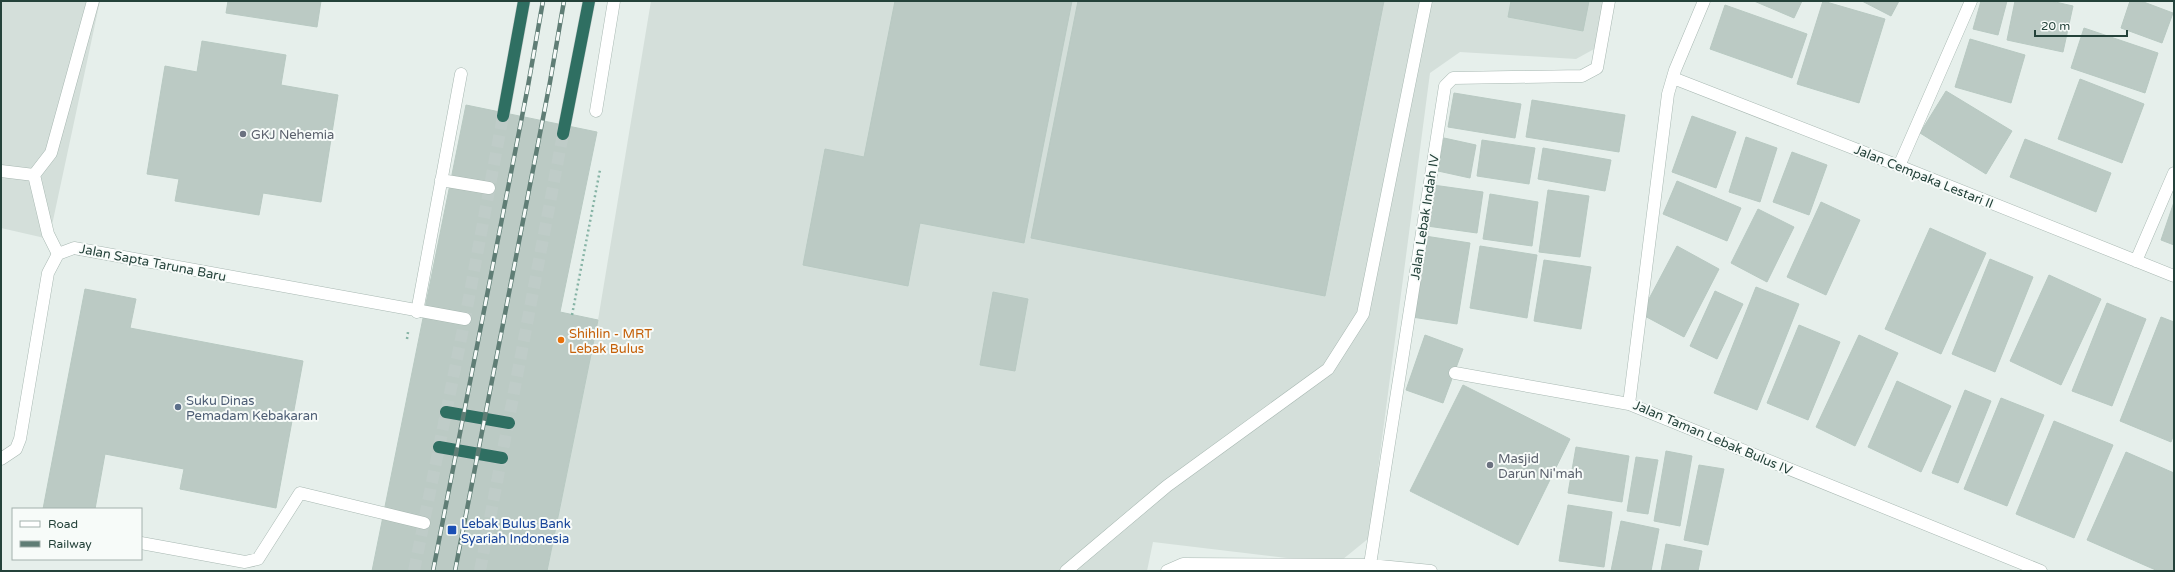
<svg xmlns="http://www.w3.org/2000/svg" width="2175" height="572" viewBox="0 0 2175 572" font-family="'Varela Round',sans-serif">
  <rect width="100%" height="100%" fill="#e6efeb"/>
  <path fill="#d4dfda" d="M 1,1 L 100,1 L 49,239 L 1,228 Z
    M 651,1 L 1605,1 L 1596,48 L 1576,59 L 1460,52 L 1430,73 L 1369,538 L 1337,564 L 1153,542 L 1147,571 L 547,571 L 598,320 Z"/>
  <path fill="#bbcac4" stroke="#b8c9c2" d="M 228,1 L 321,1 L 317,27 L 226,13 Z
    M 895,1 L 1072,1 L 1024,243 L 920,223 L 908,286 L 803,265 L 825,149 L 864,157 Z
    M 1078,1 L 1384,1 L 1325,296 L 1031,238 Z
    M 1511,1 L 1589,1 L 1583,31 L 1508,17 Z
    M 1754,1 L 1802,1 L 1794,18 Z
    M 1823,1 L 1885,19 L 1859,103 L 1797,84 Z
    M 1862,1 L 1899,1 L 1891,16 Z
    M 1981,1 L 2007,1 L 1998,35 L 1973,29 Z
    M 2015,1 L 2051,1 L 2073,6 L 2063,52 L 2007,40 Z
    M 2130,1 L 2141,1 L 2173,13 L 2162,43 L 2121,28 Z
    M 1725,5 L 1807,34 L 1792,78 L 1710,49 Z
    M 2084,28 L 2158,53 L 2145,93 L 2071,68 Z
    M 1970,39 L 2025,55 L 2011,103 L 1955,87 Z
    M 202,41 L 286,55 L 281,85 L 338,95 L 321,202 L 263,193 L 259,215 L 175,201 L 179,179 L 147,174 L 165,66 L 197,72 Z
    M 2080,79 L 2144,104 L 2122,163 L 2058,139 Z
    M 1946,91 L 2012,131 L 1986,174 L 1920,133 Z
    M 1454,93 L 1521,104 L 1515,138 L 1448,127 Z
    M 1532,100 L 1625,115 L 1619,152 L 1526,137 Z
    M 466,105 L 597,132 L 560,312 L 598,320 L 547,571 L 372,571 Z
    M 1692,116 L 1736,132 L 1716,188 L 1672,172 Z
    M 1746,137 L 1777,148 L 1760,202 L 1729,192 Z
    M 1444,138 L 1476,145 L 1470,178 L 1438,171 Z
    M 2025,139 L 2111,173 L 2096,212 L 2010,177 Z
    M 1482,140 L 1535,148 L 1529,184 L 1477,176 Z
    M 1543,148 L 1611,160 L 1605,191 L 1538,179 Z
    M 1792,152 L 1827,165 L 1809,215 L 1773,202 Z
    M 1677,181 L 1741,208 L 1727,241 L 1663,214 Z
    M 1433,185 L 1483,192 L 1477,233 L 1427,226 Z
    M 1548,190 L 1589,196 L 1580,257 L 1539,252 Z
    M 1490,194 L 1538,202 L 1532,246 L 1483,239 Z
    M 1821,202 L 1860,220 L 1826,295 L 1787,277 Z
    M 2174,202 L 2174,245 L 2161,240 Z
    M 1758,209 L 1794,227 L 1767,282 L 1731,263 Z
    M 1930,228 L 1986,253 L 1941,354 L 1885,329 Z
    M 1425,236 L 1470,243 L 1457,324 L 1412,317 Z
    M 1480,246 L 1537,255 L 1527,318 L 1470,308 Z
    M 1677,246 L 1719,269 L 1684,337 L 1641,314 Z
    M 1990,259 L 2033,277 L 1995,372 L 1952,354 Z
    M 1544,260 L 1591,267 L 1581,329 L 1534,321 Z
    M 2049,275 L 2101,299 L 2061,385 L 2010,361 Z
    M 1756,287 L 1799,304 L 1757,410 L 1714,393 Z
    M 85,289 L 136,299 L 130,328 L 303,361 L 276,508 L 180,489 L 184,469 L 105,454 L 95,509 L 43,509 Z
    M 1715,291 L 1743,304 L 1717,359 L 1690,346 Z
    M 993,292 L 1028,299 L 1015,371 L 980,365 Z
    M 2107,303 L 2146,319 L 2112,406 L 2072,391 Z
    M 2161,317 L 2174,322 L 2174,434 L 2171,442 L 2120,421 Z
    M 1799,325 L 1840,342 L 1808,420 L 1767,403 Z
    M 1425,335 L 1463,349 L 1443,403 L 1406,390 Z
    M 1859,335 L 1898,353 L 1855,446 L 1816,427 Z
    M 1897,381 L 1951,406 L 1921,472 L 1868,447 Z
    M 1463,385 L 1570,439 L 1518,545 L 1410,491 Z
    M 1965,390 L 1991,401 L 1958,483 L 1932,473 Z
    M 2001,398 L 2044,415 L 2007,506 L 1964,489 Z
    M 2054,421 L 2113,445 L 2074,538 L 2016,514 Z
    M 1576,447 L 1629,456 L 1622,502 L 1568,493 Z
    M 1666,451 L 1692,456 L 1680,526 L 1654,521 Z
    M 2126,452 L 2174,473 L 2174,571 L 2158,571 L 2087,540 Z
    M 1636,457 L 1658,460 L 1648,514 L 1627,511 Z
    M 1699,465 L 1724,469 L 1708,545 L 1684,540 Z
    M 1568,505 L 1612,512 L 1604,567 L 1559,561 Z
    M 1621,521 L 1659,529 L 1651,571 L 1611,571 Z
    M 1666,544 L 1702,551 L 1698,571 L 1661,571 Z"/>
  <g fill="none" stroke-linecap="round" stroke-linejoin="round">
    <path stroke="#bfccc8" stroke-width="12" stroke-dasharray="12 6" stroke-linecap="butt" d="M 414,571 L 465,319 L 503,116
      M 480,571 L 563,134"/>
    <g stroke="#a8b8b2" stroke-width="13">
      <path id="lane" d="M 596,111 L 614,1
        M 1,171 L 34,175 L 51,153 L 93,1
        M 34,175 L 48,234 L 58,254
        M 441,180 L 489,188
        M 417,312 L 461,74
        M 141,543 L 245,562 L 258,559 L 300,493 L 424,523
        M 1066,571 L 1167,486 L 1328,369 L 1363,314 L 1426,1"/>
    </g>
    <g stroke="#a8b8b2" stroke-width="13">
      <path id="street" d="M 1704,1 L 1675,70 L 1668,94 L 1629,404 L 2041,571
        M 1673,78 L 1899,166 L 2174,276
        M 1899,166 L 1971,1
        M 2136,261 L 2174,173
        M 1455,373 L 1629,404
        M 1,459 L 16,449 L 20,439 L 48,273 L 58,254 L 74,248 L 465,319
        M 1167,571 L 1183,564 L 1370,565 L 1431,571
        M 1369,571 L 1445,86 L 1453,78 L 1582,76 L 1597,68 L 1609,1"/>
    </g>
    <g stroke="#c2cac8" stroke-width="13">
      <path id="highway" d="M 503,116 L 524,1
        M 563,134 L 589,1
        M 446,412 L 509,423
        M 439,447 L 502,458"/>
    </g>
    <path stroke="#86b3a5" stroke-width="2.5" stroke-dasharray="2 3" stroke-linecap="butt" d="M 572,315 L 600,170
      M 407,339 L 408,332"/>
    <use href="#lane" stroke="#fff" stroke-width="12"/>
    <use href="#street" stroke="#fff" stroke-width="12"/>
    <use href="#highway" stroke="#2f6f62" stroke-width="12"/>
    <g stroke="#5f7d75" stroke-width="4.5">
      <path id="rail" d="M 433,571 L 528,86 L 543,1
        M 455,571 L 550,82 L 564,1"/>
    </g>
    <use href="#rail" stroke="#f7fbf9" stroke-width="3" stroke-dasharray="9" stroke-linecap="butt"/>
  </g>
  <g fill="#6b7280" stroke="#f7fbf9" stroke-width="1.5">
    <circle cx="243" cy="134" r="4"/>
    <circle cx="1490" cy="465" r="4"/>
  </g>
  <circle fill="#e8710a" stroke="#f7fbf9" stroke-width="1.5" cx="561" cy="340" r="4"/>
  <circle fill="#5c6f8a" stroke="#f7fbf9" stroke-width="1.5" cx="178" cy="407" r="4"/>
  <rect fill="#1a4fb4" stroke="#f7fbf9" stroke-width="1.5" x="447" y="525" width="10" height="10" rx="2"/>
  <g text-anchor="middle" stroke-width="4" stroke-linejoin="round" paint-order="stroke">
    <g font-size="13" fill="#5b616d" stroke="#f7fbf9" text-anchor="start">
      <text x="251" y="139">GKJ Nehemia</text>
      <text x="1498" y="463">Masjid<tspan x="1498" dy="15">Darun Ni'mah</tspan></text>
    </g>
    <g font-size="13" fill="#24423a" stroke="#f7fbf9">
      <text transform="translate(1924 176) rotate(22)" y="5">Jalan Cempaka Lestari II</text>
      <text transform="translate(1424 217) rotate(-81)" y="5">Jalan Lebak Indah IV</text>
      <text transform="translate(153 262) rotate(11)" y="5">Jalan Sapta Taruna Baru</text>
      <text transform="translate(1713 437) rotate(23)" y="5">Jalan Taman Lebak Bulus IV</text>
    </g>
    <g font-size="13" fill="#c56008" stroke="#f7fbf9" text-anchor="start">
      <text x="569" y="338">Shihlin - MRT<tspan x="569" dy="15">Lebak Bulus</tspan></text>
    </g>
    <g font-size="13" fill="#4e5e75" stroke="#f7fbf9" text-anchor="start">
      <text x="186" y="405">Suku Dinas<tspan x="186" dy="15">Pemadam Kebakaran</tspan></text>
    </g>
    <g font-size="13" fill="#164399" stroke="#f7fbf9" text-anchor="start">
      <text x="461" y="528">Lebak Bulus Bank<tspan x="461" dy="15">Syariah Indonesia</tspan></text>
    </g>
  </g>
  <rect width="2175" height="572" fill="none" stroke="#24423a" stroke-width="4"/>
  <rect x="12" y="508" width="130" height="52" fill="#f7fbf9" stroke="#a3b1ad"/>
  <rect x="20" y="521" width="20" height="6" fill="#ffffff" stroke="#a3b1ad"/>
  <text x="48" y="528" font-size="12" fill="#24423a">Road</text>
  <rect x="20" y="541" width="20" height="6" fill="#5f7d75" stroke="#a3b1ad"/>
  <text x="48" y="548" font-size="12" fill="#24423a">Railway</text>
  <path d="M2035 30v6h92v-6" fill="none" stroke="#24423a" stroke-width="2"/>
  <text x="2041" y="30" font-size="12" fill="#24423a" stroke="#f7fbf9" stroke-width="3" paint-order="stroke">20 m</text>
</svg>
